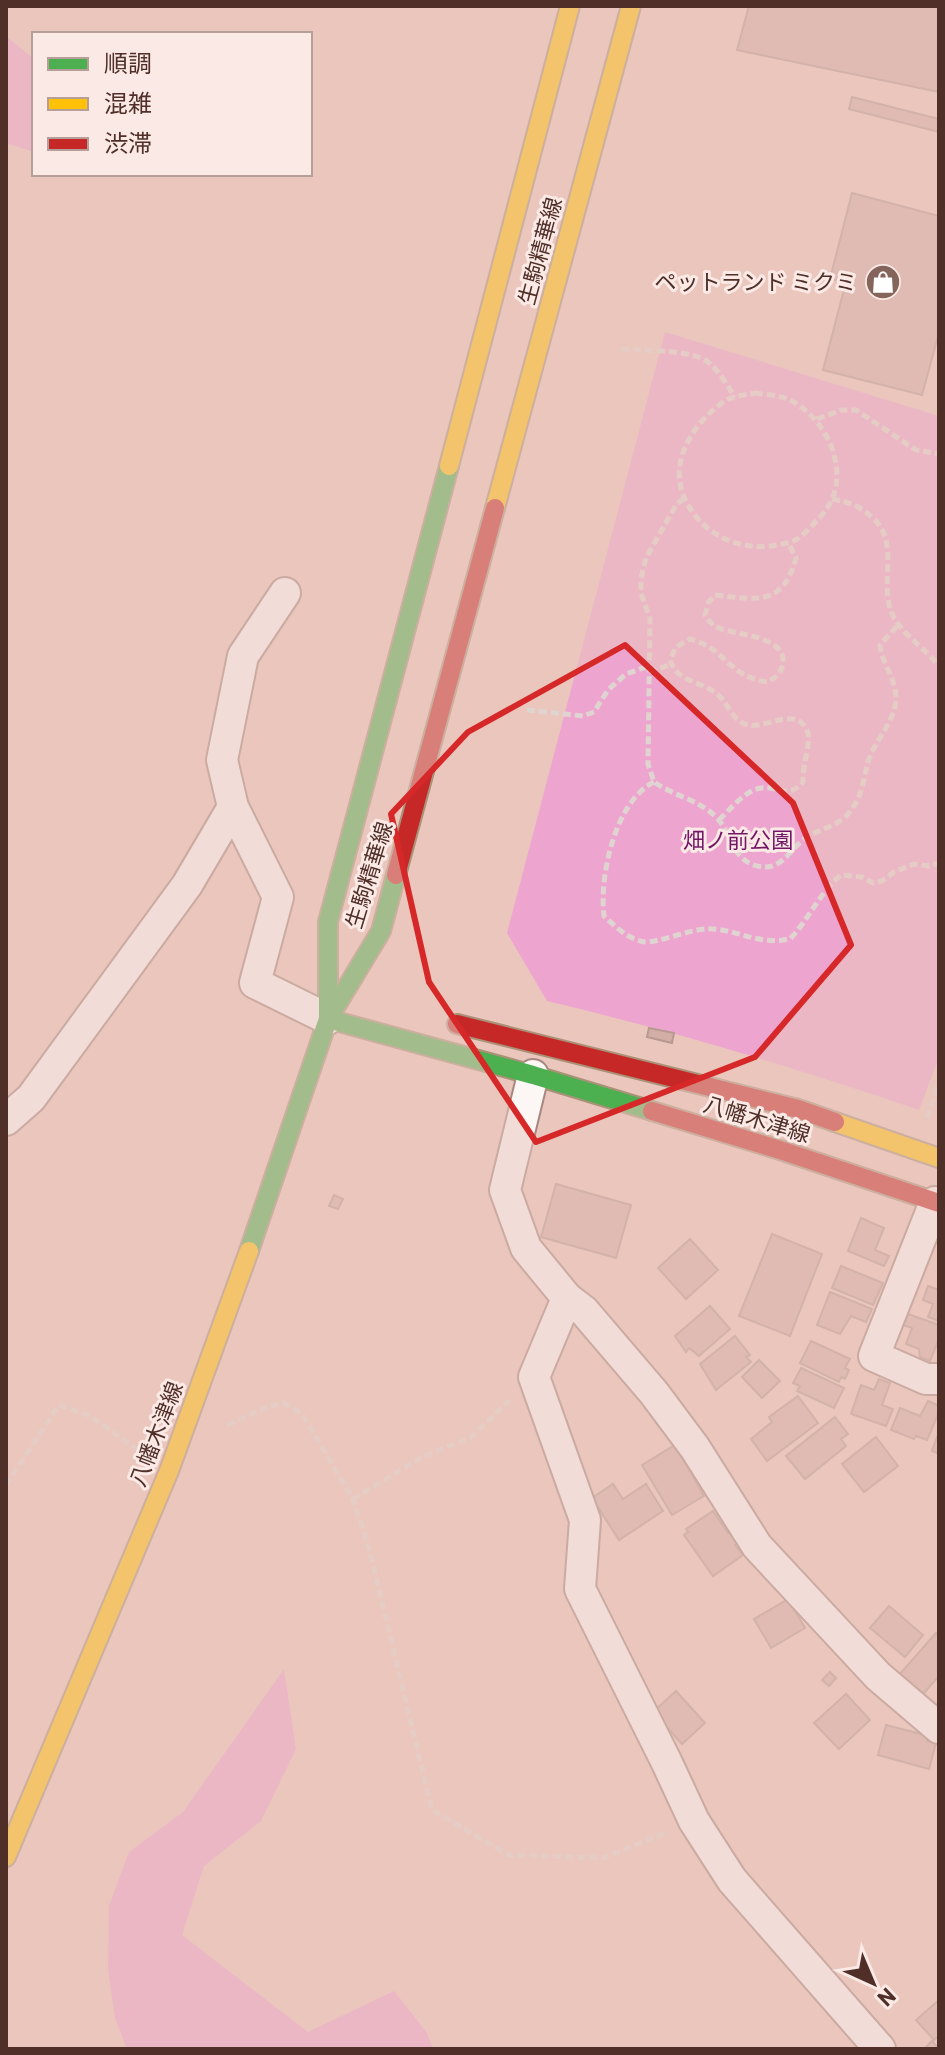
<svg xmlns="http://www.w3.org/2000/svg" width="945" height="2055" viewBox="0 0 945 2055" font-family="Barlow,'Noto Sans JP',sans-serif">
  <rect width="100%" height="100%" fill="#eac6bd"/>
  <path fill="#eda5cf" d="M 6,36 L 34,59 L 34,152 L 6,143 Z
    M 665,332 L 939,416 L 939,1057 L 919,1110 C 797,1068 673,1031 547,1001 L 507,933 Z
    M 284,1669 L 296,1749 L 261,1821 L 204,1866 L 182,1935 L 308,2032 L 394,1991 L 427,2033 L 433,2049 L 127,2049 L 115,2018 L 108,1969 L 109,1906 L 129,1852 L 183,1812 Z"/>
  <path fill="#d3aea6" stroke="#b89992" stroke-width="2" d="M 749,6 L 939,6 L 939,92 L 737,50 Z
    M 852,97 L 939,119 L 939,132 L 849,109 Z
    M 852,193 L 939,216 L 939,332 L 922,395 L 823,370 L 846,282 L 830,279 Z
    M 649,1028 L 674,1033 L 672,1043 L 647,1037 Z
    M 556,1184 L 631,1205 L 616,1258 L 541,1237 Z
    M 334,1195 L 343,1199 L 338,1209 L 329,1206 Z
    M 861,1218 L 884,1228 L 875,1250 L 889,1256 L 884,1266 L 848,1251 Z
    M 772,1234 L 822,1254 L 790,1336 L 739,1316 Z
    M 690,1239 L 718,1270 L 686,1299 L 658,1268 Z
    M 841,1266 L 883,1283 L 873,1305 L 832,1288 Z
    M 928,1286 L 939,1290 L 939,1321 L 928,1317 L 933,1304 L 923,1300 Z
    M 830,1292 L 872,1309 L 866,1322 L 851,1316 L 840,1334 L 817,1325 Z
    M 710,1306 L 730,1329 L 699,1356 L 689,1348 L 686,1352 L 675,1336 Z
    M 908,1314 L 939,1325 L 939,1339 L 930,1361 L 920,1357 L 919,1349 L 906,1344 L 912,1328 L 903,1325 Z
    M 735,1336 L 750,1355 L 746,1357 L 751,1362 L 716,1390 L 700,1364 Z
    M 811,1341 L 850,1359 L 845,1368 L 849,1370 L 845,1379 L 841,1377 L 839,1382 L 800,1363 Z
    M 759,1360 L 780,1381 L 762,1398 L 742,1377 Z
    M 801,1368 L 844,1388 L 834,1408 L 797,1391 L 800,1386 L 793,1383 Z
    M 879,1379 L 890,1383 L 882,1405 L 893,1409 L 886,1426 L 851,1414 L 861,1385 L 874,1390 Z
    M 798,1396 L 818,1423 L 767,1461 L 751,1439 L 772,1422 L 769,1417 Z
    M 928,1401 L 939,1406 L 939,1412 L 927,1440 L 916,1436 L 914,1439 L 891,1430 L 900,1408 L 920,1416 Z
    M 835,1417 L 848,1434 L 841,1439 L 846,1446 L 805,1479 L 786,1456 Z
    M 876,1437 L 898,1466 L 864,1492 L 842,1464 Z
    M 937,1437 L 939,1438 L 939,1454 L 932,1451 Z
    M 675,1445 L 704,1496 L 672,1515 L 642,1465 Z
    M 613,1484 L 623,1499 L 646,1484 L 663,1511 L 619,1540 L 592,1498 Z
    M 713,1511 L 728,1533 L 731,1531 L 739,1543 L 735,1545 L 743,1555 L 713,1576 L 684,1535 L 688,1532 L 686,1529 Z
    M 788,1599 L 805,1628 L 771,1648 L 754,1619 Z
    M 889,1606 L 923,1635 L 905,1657 L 870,1628 Z
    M 936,1633 L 939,1636 L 939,1676 L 922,1695 L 899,1675 Z
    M 830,1672 L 836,1678 L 829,1686 L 822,1680 Z
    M 676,1691 L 705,1723 L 682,1744 L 653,1712 Z
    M 846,1694 L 870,1720 L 839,1749 L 814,1723 Z
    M 886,1725 L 929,1736 L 927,1741 L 936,1743 L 929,1769 L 878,1755 Z
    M 939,2000 L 939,2036 L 934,2040 L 916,2020 Z
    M 932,2041 L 939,2049 L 924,2049 Z"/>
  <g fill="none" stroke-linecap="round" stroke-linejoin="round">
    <g stroke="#a68881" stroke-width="34">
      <path id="street" d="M 285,593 L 243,656 L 222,760 L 233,807 L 278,897 L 255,983 L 328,1019
        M 533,1075 L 505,1190 L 526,1248 L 567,1298 L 584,1311 L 654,1393 L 695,1448 L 757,1546 L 878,1676 L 939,1728
        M 6,1120 L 31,1098 L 187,885 L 233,807
        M 935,1202 L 874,1356 L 926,1379 L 939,1379
        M 567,1298 L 534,1377 L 585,1520 L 580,1589 L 667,1763 L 694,1821 L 732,1880 L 880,2049"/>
    </g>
    <g stroke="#a99278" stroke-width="22">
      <path id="fast" d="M 328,1019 L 328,922 L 449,466
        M 328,1019 L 533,1075 L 652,1111
        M 249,1251 L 328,1019 L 381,931 L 396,875"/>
    </g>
    <g stroke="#a99278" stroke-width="22">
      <path id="slow" d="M 449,466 L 570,6
        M 495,508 L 631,6
        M 835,1122 L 939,1158
        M 6,1857 L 169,1471 L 249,1251"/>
    </g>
    <g stroke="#a99278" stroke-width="22">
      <path id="jam" d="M 396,875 L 495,508
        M 457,1024 L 798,1109 L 835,1122
        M 652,1111 L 780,1150 L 939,1203"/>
    </g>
    <path stroke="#e0d4d1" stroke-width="5" stroke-dasharray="8 4" stroke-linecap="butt" d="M 621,349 C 644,351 691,349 708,362 C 719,371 727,385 735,397
      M 755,393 C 766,395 780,395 790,400 C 831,421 855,481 820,517 C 812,525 803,537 793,541 C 751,556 704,540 685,499 C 667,461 695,421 725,401 C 733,396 745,395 755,393 Z
      M 817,419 L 841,410 L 856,410 L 916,450 L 939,454
      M 684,498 L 676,505 L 646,558 L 641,578 L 641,593 L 650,619 L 648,764 L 654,782 C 674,796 700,800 717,818 C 732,834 731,857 754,865 C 779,874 788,852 804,839 C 817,829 835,828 847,815 C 864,796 862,781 869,759 C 876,739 896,720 896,698 C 896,678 882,664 880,645 L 898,625
      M 832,499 C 850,502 862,507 875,520 C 900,546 878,585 893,616 C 902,634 926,649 939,666
      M 649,672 L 672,664
      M 527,710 L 583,716 L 594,712 L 608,690 L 626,674 L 649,666
      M 654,782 C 615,801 599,877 604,916 C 616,927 629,940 645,942 C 655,943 690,930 705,929 C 735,927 755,946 790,939 C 809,919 820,892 841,875 L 862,877 L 873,883 L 882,881 L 894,872 L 914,864 L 929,866 L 939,863
      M 719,820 C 730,810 745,790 761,788 C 779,786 789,799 803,782 C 802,767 811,742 808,733 C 798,704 767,729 748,725 C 730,721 728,699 713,691 C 696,680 678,682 670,660 L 676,647 L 690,639 C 727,649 728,677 768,682 C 776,677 782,673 783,662 C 785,636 736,635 719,628 C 712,625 709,621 705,615 L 708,603 L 715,595 C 758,600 783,606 796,558 L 788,542
      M 927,1118 L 939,1084
      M 227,1425 L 267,1407 L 284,1403 L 302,1414 L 353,1499 L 369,1548 L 432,1810 L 509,1855 L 603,1858 L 667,1832
      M 6,1485 L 59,1405 L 88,1415 L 140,1451
      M 353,1499 L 424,1456 L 470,1438 L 510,1400"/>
    <use href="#street" stroke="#fcf6f5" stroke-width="30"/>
    <use href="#fast" stroke="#4caf50" stroke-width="18"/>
    <use href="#slow" stroke="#ffc107" stroke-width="18"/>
    <use href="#jam" stroke="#c62828" stroke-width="18"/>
  </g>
  <path d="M0 0H945V2055H0ZM 625,645 L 793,803 L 851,945 L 755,1057 L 536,1142 L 429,982 L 391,814 L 468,732 Z" fill="#eac6bd" fill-opacity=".55" fill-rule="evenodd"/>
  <path fill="none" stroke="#d62828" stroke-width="6" stroke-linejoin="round" d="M 625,645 L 793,803 L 851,945 L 755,1057 L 536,1142 L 429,982 L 391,814 L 468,732 Z"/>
  <defs>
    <g id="shop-disc" transform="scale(1.8)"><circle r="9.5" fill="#85645c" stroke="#fae9e5"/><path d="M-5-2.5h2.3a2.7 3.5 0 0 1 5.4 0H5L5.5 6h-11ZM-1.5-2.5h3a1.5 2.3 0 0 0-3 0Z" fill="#fff"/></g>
  </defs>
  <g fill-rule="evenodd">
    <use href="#shop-disc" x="883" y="282"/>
  </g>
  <g text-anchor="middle" stroke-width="6" stroke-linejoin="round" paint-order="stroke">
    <g font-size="22" fill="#4f2f28" stroke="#fae9e5">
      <text transform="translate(540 251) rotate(-75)" y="8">生駒精華線</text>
      <text transform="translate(369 875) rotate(-73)" y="8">生駒精華線</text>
      <text transform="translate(757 1119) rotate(17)" y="8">八幡木津線</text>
      <text transform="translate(156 1434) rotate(-69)" y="8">八幡木津線</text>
    </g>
    <g font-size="22" fill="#4f2f28" stroke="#fae9e5" text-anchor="end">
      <text x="857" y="290">ペットランド ミクミ</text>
    </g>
    <g font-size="22" fill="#741668" stroke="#fae9e5">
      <text x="738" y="848">畑ノ前公園</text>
    </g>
  </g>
  <rect width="945" height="2055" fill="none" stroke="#4f2f28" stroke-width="16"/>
  <rect x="32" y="32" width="280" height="144" fill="#fae9e5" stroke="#b69f99" stroke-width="2"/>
  <rect x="48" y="58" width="40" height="12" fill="#4caf50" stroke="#b69f99" stroke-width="2"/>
  <text x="104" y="72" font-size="24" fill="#4f2f28">順調</text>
  <rect x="48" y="98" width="40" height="12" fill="#ffc107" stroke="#b69f99" stroke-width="2"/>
  <text x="104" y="112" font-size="24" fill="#4f2f28">混雑</text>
  <rect x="48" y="138" width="40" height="12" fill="#c62828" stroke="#b69f99" stroke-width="2"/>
  <text x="104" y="152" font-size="24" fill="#4f2f28">渋滞</text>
  <g transform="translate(873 1983) rotate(136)" stroke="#fae9e5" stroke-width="6" paint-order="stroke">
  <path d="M0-6L14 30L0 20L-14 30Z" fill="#4f2f28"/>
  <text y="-12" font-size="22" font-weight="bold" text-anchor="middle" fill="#4f2f28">N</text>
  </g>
</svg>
